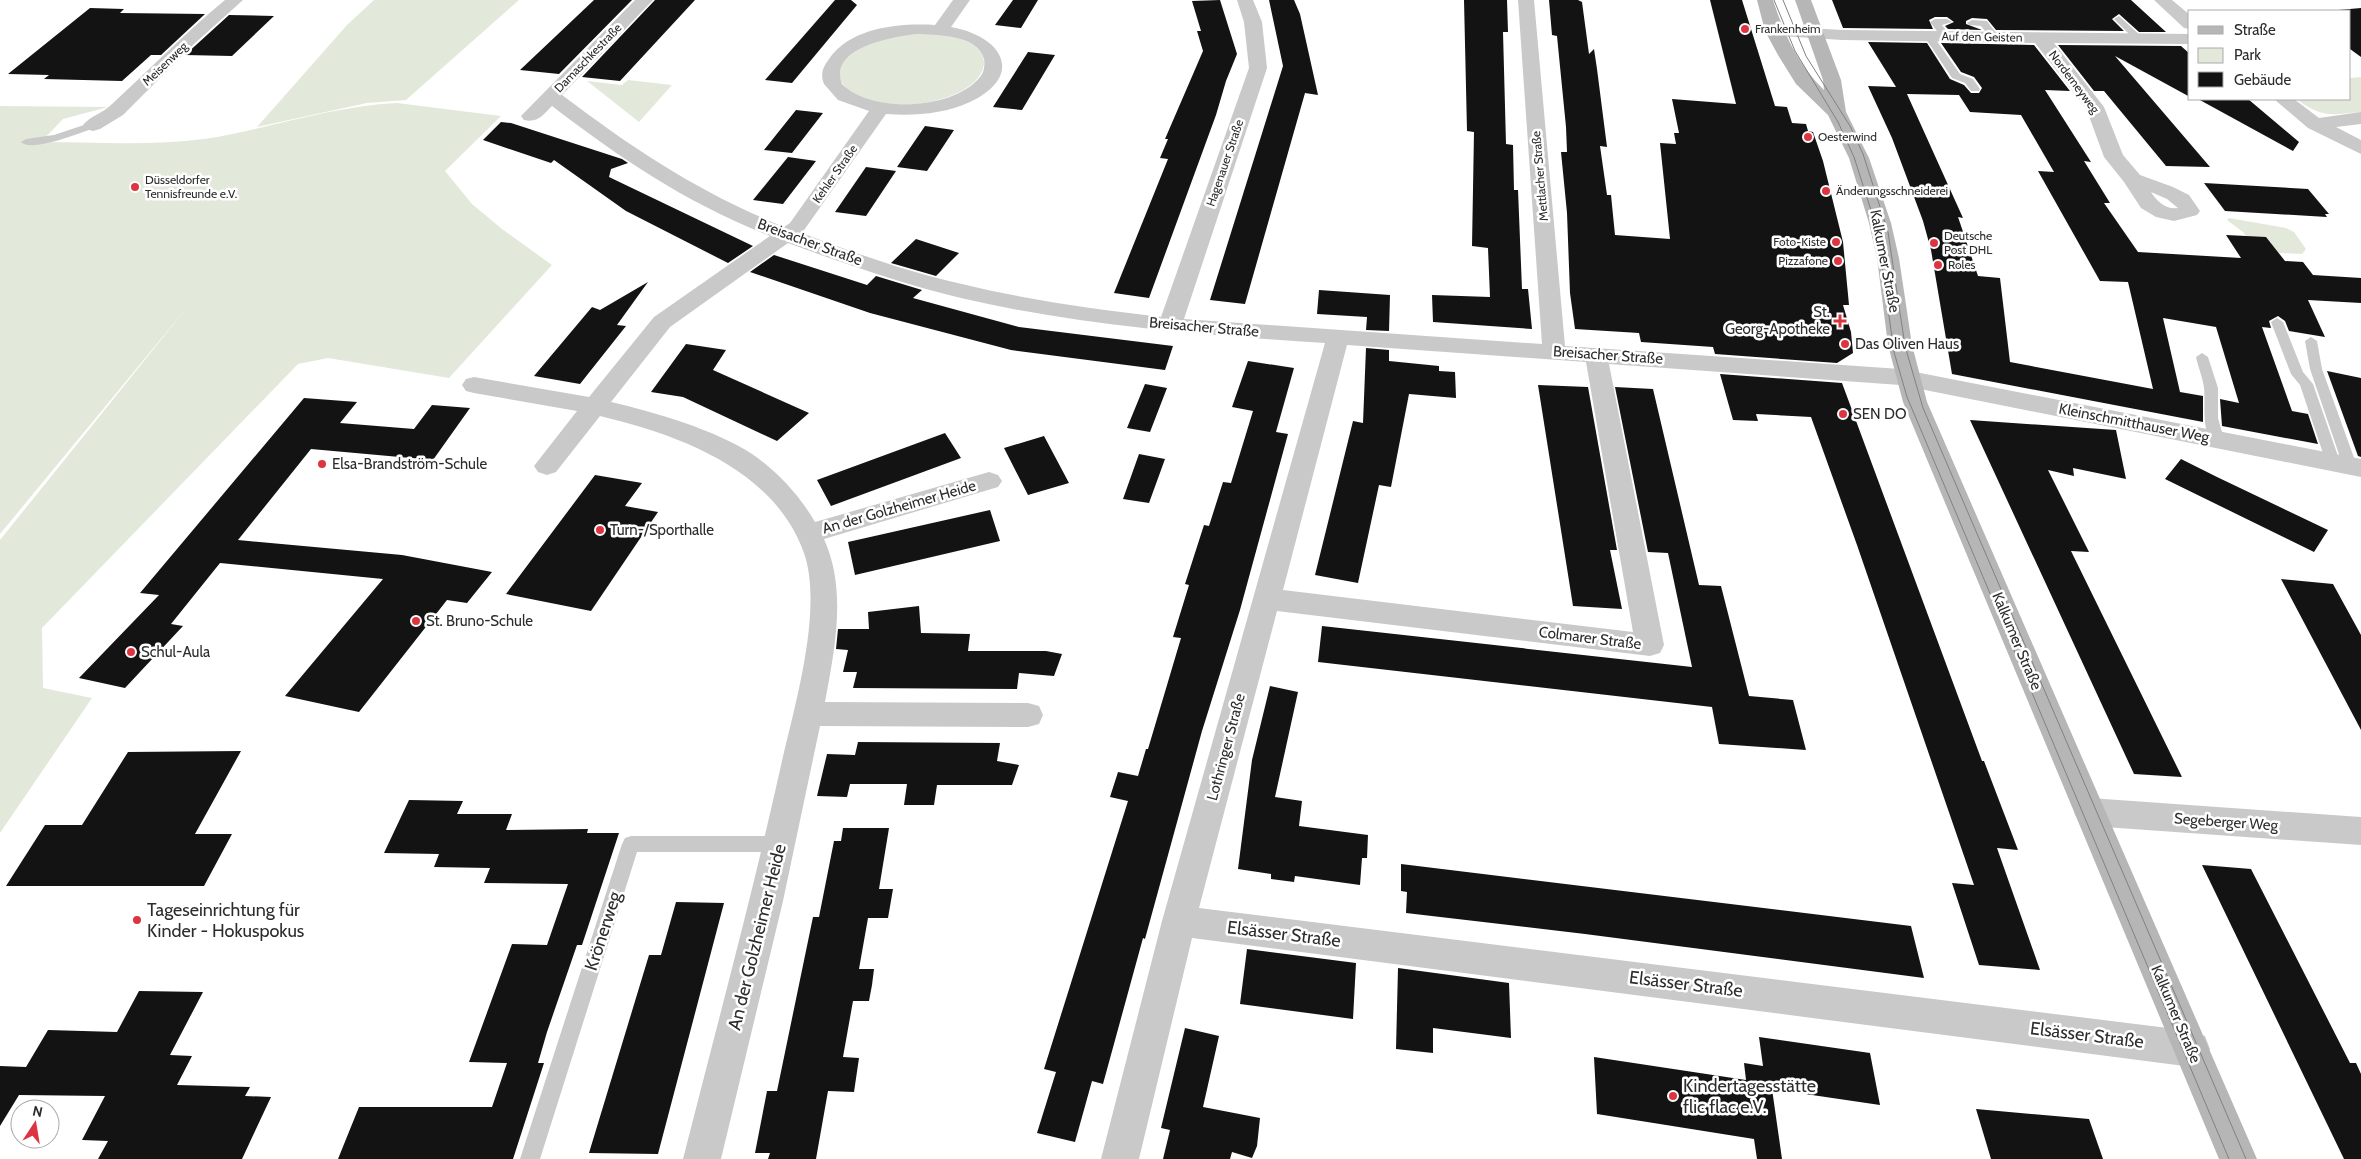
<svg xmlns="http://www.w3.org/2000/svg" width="2361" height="1159" viewBox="0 0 2361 1159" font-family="Cabin,sans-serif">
  <rect width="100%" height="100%" fill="#fff"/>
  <path fill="#e2e9da" d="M 374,0 L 519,0 L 406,100 L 367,103 L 257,127 L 347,25 Z
    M 918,32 C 931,34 947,34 959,38 C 999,52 986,81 955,94 C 929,106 896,107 869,100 C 858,97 842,89 840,77 C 835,42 895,36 918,32 Z
    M 2361,77 L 2361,112 C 2329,115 2323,118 2296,99 L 2350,99 L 2350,78 Z
    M 628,80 L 672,85 L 639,122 L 587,81 L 622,85 Z
    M 397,103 L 501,116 L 445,171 L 472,204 L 502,229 L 552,265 L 449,378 L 328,358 L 298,364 L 42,628 L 43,688 L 92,698 L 0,833 L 0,540 L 189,305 L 0,534 L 0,106 L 108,107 L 63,119 L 41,142 C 94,142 150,146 204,139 C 268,129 332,106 397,103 Z
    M 2229,218 L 2286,228 L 2294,232 L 2306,249 L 2302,254 L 2258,252 L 2243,232 L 2227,220 Z"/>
  <path fill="#131313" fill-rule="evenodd" d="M 594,0 L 632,0 L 559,74 L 520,70 Z
    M 655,0 L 695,0 L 620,81 L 582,77 Z
    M 835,0 L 851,0 L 857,5 L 792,83 L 765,80 Z
    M 1013,0 L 1038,0 L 1021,28 L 995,25 Z
    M 1220,0 L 1237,54 L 1226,81 L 1216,115 L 1149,298 L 1114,293 L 1168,159 L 1160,158 L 1168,139 L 1165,139 L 1203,51 L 1197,31 L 1201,31 L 1192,1 Z
    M 1269,0 L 1294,0 L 1300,14 L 1318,95 L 1305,93 L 1245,304 L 1210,300 L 1283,66 Z
    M 1464,0 L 1507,0 L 1508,32 L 1503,32 L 1506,144 L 1513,145 L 1514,190 L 1518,190 L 1522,289 L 1528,289 L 1532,329 L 1433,322 L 1432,295 L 1490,297 L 1488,248 L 1472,246 L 1474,132 L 1467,131 Z
    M 1549,0 L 1578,0 L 1582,2 L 1589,54 L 1594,49 L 1597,69 L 1607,147 L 1600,146 L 1607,195 L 1611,195 L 1615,235 L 1670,239 L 1660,143 L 1676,144 L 1674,133 L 1679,133 L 1672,99 L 1736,104 L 1710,0 L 1742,0 L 1775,106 L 1787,107 L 1792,123 L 1806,124 L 1808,131 L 1813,132 L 1823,161 L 1843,242 L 1849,305 L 1843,305 L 1851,332 L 1853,353 L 1837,363 L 1715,354 L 1713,347 L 1641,342 L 1639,333 L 1575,329 L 1570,293 L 1567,213 L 1561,152 L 1567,152 L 1566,127 L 1557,36 L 1552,35 Z
    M 1832,0 L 2131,0 L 2166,32 L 2139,32 L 2119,14 L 2112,19 L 2124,31 L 1996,30 L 1987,19 L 1972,18 L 1966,21 L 1966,24 L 1982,30 L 1948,29 L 1945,26 L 1954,22 L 1947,17 L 1935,17 L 1929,20 L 1933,29 L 1843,28 Z
    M 90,8 L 124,9 L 120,13 L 205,14 L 161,55 L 151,55 L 122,81 L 44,79 L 49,75 L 8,74 Z
    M 2361,8 L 2361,57 L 2350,49 L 2350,11 L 2327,11 Z
    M 229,15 L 274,16 L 232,56 L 185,55 Z
    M 1868,42 L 1927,43 L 1950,79 L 1964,85 L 1971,93 L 1979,93 L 1982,88 L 1974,77 L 1961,72 L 1941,43 L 2034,45 L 2070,91 L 2045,90 L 2091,162 L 2084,161 L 2110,203 L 2104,203 L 2138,252 L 2241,258 L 2226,235 L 2266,237 L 2285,261 L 2303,262 L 2313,275 L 2361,278 L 2361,303 L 2308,300 L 2325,337 L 2289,331 L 2285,321 L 2278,316 L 2269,321 L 2271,328 L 2262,327 L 2292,411 L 2308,414 L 2318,444 L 2222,426 L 2220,399 L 2239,403 L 2216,327 L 2163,318 L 2180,392 L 2203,396 L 2203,422 L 1952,374 L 1931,250 L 1923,221 L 1892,138 L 1868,86 L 1896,87 ZM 1907,94 L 1959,95 L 1970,112 L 2021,115 L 2054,172 L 2038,171 L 2100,281 L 2128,282 L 2153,389 L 2010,362 L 2000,278 L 1978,276 L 1958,217 L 1963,218 Z
    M 2058,45 L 2181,46 L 2190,54 L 2190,97 L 2115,56 L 2210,167 L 2166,166 L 2104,91 L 2094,91 Z
    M 1028,52 L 1055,55 L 1022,110 L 993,107 Z
    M 2198,99 L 2248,99 L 2299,142 L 2293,151 Z
    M 796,110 L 823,113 L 792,153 L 764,150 Z
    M 501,122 L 511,123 L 622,159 L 628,163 L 611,169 L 609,177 L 753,246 L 728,263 L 626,211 L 554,160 L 551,163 L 483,140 Z
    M 925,126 L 954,130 L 927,171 L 897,167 Z
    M 788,157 L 816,161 L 783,204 L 753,200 Z
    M 866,167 L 896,171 L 866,216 L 835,212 Z
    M 2204,183 L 2308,189 L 2329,214 L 2325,214 L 2327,217 L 2225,211 Z
    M 916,239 L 959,253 L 936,276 L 891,263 Z
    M 774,255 L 867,285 L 876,276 L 922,290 L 913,298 L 1019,327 L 1173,346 L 1165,370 L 1011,350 L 870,313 L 750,272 Z
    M 648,282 L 617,325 L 626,326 L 580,384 L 534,376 L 592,307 L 600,310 Z
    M 1319,290 L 1390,295 L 1389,331 L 1366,330 L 1367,317 L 1317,314 Z
    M 686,344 L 726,350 L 713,370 L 809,413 L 777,441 L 683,397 L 651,392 Z
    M 1366,348 L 1389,350 L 1389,361 L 1439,366 L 1439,371 L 1455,372 L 1456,398 L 1409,394 L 1391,487 L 1379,485 L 1358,583 L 1315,575 L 1353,421 L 1363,423 Z
    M 1248,361 L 1294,368 L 1276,432 L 1288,434 L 1240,610 L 1202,731 L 1145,939 L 1143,938 L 1103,1084 L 1092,1081 L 1075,1142 L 1037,1133 L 1056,1072 L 1044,1069 L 1128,801 L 1110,797 L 1118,772 L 1138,776 L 1146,749 L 1148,749 L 1181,638 L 1173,637 L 1189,585 L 1185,584 L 1204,525 L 1209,526 L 1223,482 L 1231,483 L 1253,411 L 1232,407 Z
    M 2327,371 L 2361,378 L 2361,457 L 2358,456 Z
    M 1720,374 L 1842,383 L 1982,761 L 1984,761 L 2018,850 L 1997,848 L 2040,970 L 1979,965 L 1952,883 L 1974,885 L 1857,545 L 1811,417 L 1756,414 L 1758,421 L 1733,420 Z
    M 1145,384 L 1167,388 L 1150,432 L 1127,428 Z
    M 1538,385 L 1588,387 L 1617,550 L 1610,550 L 1622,609 L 1573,606 Z
    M 1615,387 L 1653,389 L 1699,585 L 1721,586 L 1749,696 L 1793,700 L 1806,750 L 1719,744 L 1712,707 L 1318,662 L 1322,626 L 1692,667 L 1668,553 L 1648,552 Z
    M 304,398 L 357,402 L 340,423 L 414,429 L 432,405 L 470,408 L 433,460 L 311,449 L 238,540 L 402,555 L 492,572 L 467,603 L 447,600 L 359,712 L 285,696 L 383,579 L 220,563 L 171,624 L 183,626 L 125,688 L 79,678 L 159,595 L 140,593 Z
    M 1970,420 L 2116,430 L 2126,479 L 2073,468 L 2074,476 L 2048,470 L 2089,552 L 2071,551 L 2182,777 L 2134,774 Z
    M 945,433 L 961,458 L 831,506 L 817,480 Z
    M 1044,436 L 1069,483 L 1028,495 L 1004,448 Z
    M 1139,454 L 1165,459 L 1149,503 L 1123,499 Z
    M 2181,459 L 2217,477 L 2328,530 L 2314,552 L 2165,479 Z
    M 595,475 L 642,483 L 625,506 L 658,512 L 591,611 L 506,594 Z
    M 990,510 L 1000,541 L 855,575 L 848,542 Z
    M 2281,579 L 2333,584 L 2361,635 L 2361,730 Z
    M 919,606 L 921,633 L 970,634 L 968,651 L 1046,651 L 1062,654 L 1054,676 L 1019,673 L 1017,689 L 853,688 L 857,672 L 843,672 L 848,650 L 836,649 L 838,629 L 869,629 L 868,612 Z
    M 1270,686 L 1298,692 L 1275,797 L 1302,801 L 1299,826 L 1368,835 L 1367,858 L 1362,858 L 1360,885 L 1295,876 L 1294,882 L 1271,879 L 1271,874 L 1238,869 L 1252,760 Z
    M 858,742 L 1000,743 L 997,761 L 1019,765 L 1012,785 L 937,785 L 934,805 L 904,805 L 907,784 L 850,784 L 847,797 L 817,796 L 827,754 L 855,755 Z
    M 241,751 L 195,834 L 232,834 L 204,886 L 6,886 L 45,825 L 82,825 L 128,752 Z
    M 409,800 L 463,801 L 457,814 L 512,814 L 506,830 L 588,829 L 587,833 L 619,833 L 582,945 L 577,945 L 547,1032 L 538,1063 L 544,1063 L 513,1159 L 338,1159 L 359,1107 L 492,1107 L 507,1063 L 469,1062 L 512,944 L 547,945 L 568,884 L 484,883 L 490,868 L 434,867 L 439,854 L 384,853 Z
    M 843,828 L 889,828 L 879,889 L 893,889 L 888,918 L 868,918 L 859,969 L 874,969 L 872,985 L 869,1001 L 853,1001 L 843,1057 L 859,1058 L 854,1092 L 828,1091 L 816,1159 L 768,1159 L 770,1153 L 755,1153 L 767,1091 L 777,1091 L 813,917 L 819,917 L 834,841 L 841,841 Z
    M 1401,864 L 1911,926 L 1924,978 L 1585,934 L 1406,913 L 1407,892 L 1401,891 Z
    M 2202,865 L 2251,869 L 2350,1063 L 2356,1063 L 2361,1074 L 2361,1159 L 2344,1159 Z
    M 676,902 L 724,903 L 658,1154 L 589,1153 L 649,955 L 661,955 Z
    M 1247,949 L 1356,963 L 1353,1019 L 1240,1004 Z
    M 1398,968 L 1509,983 L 1511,1038 L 1433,1028 L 1433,1053 L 1396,1049 Z
    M 139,991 L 203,992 L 170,1055 L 192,1056 L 177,1085 L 250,1087 L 245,1096 L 271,1097 L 242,1159 L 98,1159 L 108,1141 L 82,1140 L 105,1096 L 19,1095 L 0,1126 L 0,1066 L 26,1067 L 48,1030 L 117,1032 Z
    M 1185,1028 L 1219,1036 L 1203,1107 L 1260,1118 L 1257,1146 L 1252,1158 L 1232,1152 L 1230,1159 L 1163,1159 L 1170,1130 L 1161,1128 Z
    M 1759,1037 L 1870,1053 L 1880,1105 L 1772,1089 L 1782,1159 L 1757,1159 L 1754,1139 L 1597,1114 L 1594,1057 L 1746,1080 L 1744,1063 L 1763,1066 Z
    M 1976,1109 L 2089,1119 L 2103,1159 L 1991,1159 Z"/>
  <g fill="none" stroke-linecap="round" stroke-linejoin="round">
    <path fill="#c9c9c9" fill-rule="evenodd" d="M 2119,16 L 2142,37 L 2142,41 L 2136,41 L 2114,19 Z
      M 1947,19 L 1952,22 L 1942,25 L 1951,37 L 1946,40 L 1943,39 L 1930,22 L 1935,19 Z
      M 1972,20 L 1987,21 L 2000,38 L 1998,40 L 1992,40 L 1981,26 L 1969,25 L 1967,23 Z
      M 1929,33 L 1932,34 L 1960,74 L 1973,79 L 1980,89 L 1979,91 L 1971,91 L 1965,83 L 1952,78 L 1924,36 Z
      M 93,122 L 97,123 L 97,127 C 82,132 32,153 21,142 L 26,139 L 54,135 Z
      M 2277,318 L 2283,322 L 2303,372 L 2313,384 L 2340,462 L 2338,465 L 2333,467 L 2326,462 L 2300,385 L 2291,374 L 2271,322 Z
      M 2311,337 L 2317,341 L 2322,369 L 2357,466 L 2355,469 L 2345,469 L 2343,466 L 2310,369 L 2305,341 Z
      M 2202,353 L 2208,357 L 2218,388 L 2218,418 L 2224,439 L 2217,444 C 2200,439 2206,402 2204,388 C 2203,378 2198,367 2196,357 Z
      M 631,836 L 780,836 L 786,838 L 789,844 L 786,850 L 780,852 L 637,852 L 540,1159 L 520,1159 L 622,844 L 625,838 Z"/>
    <path fill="#c9c9c9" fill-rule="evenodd" d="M 225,0 L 243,0 L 194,44 L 123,115 L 100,129 L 93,131 L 86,129 L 83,125 C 90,116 103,113 111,105 C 149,70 185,33 225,0 Z
      M 635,0 L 653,0 L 562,95 C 635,150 698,192 784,227 L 790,223 L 869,111 L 838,100 L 824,84 C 820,74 823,67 829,59 C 851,27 900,23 935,25 L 953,0 L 970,0 L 951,27 C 1002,36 1026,75 970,102 C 944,114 914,116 886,114 L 802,233 C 854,253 908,272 962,284 C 1027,300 1095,309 1161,317 L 1249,68 L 1244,22 L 1237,0 L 1253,0 L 1262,22 L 1267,68 L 1184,319 L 1542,344 L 1518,0 L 1534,0 L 1565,346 L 1900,369 L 2361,459 L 2361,477 L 1900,385 L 1609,364 L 1664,645 L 1660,653 L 1650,656 L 1277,611 L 1199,908 L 2192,1031 L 2205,1036 L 2210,1049 L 2205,1062 L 2192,1067 L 1192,938 L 1139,1159 L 1101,1159 L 1162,921 L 1325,343 C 1203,335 1081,326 961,298 C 903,284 845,264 788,243 L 670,327 L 611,402 C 654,412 716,430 752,454 C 777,471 800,496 815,522 L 989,472 L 998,475 L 1002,481 L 998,487 L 824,539 C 847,590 835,648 825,702 L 1028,703 L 1039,706 L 1043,715 L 1039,724 L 1028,727 L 820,726 L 783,901 L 721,1159 L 683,1159 C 716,1029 751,900 780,770 C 793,711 824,611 804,553 C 774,469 679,435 600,416 L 556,472 L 547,475 L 538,472 L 534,466 L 577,411 L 474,393 L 466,391 L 462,385 L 466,379 L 474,377 L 589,397 L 654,317 L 770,236 C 685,202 624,161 552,106 C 543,115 538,123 524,120 L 521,116 ZM 916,34 C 936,35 977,34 984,59 C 985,65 984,73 980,77 C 954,110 871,114 842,84 C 828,47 893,37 916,34 ZM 1347,345 L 1586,362 L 1633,632 L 1283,590 Z
      M 2154,0 L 2172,0 L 2190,15 L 2190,29 L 2184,28 Z
      M 1774,26 L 1842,30 L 2190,34 L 2190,44 L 2054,43 L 2104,107 L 2123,155 L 2140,175 L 2173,187 L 2189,195 L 2200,211 L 2197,215 L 2174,221 L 2156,217 L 2141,208 L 2124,182 L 2104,157 L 2086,108 L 2035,43 L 1842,40 L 1768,35 L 1765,31 L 1768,27 ZM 2151,192 L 2167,199 L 2178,208 C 2167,210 2157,202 2151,192 Z
      M 2274,99 L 2294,99 L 2319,118 L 2361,112 L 2361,124 L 2336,127 L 2361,140 L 2361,154 L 2308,128 Z
      M 2090,798 L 2361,817 L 2361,845 L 2090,826 L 2079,822 L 2074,812 L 2079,802 Z"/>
    <path fill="#b6b6b6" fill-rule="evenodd" d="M 1757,0 L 1773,0 C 1784,34 1798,65 1824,90 L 1823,80 L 1795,0 L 1811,0 L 1841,80 L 1846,112 L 1869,158 L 1891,223 L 1899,258 L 1912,345 L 1927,402 L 2257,1159 L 2219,1159 L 1903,402 L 1888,345 L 1877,258 L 1869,223 L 1849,158 L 1828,115 L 1796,84 L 1778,55 L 1765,31 Z"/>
    <path stroke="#818181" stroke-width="1" d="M 1774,0 L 1795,51 L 1838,122 L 1854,157 L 1877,229 L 1894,352 L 1907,397 L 2229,1159
      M 1783,0 L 1806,56 L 1850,126 L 1863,154 L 1888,232 L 1905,346 L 1923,408 L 2246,1159"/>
  </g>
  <g fill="#dc3541" stroke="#fff" stroke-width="2">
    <circle cx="1745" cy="29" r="5"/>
    <circle cx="1808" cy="137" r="5"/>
    <circle cx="135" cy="187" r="5"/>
    <circle cx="1826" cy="191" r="5"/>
    <circle cx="1836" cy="242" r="5"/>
    <circle cx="1934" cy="243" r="5"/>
    <circle cx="1838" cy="261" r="5"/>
    <circle cx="1938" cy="265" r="5"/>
    <path d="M1837.5 313.5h5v5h5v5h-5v5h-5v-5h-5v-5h5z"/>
    <circle cx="1845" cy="344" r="5"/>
    <circle cx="1843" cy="414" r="5"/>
    <circle cx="322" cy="464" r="5"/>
    <circle cx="600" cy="530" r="5"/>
    <circle cx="416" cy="621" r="5"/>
    <circle cx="131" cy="652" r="5"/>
    <circle cx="137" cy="920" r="5"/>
    <circle cx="1673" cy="1096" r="5"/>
  </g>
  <g text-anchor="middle" stroke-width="5" stroke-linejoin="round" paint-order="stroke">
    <g font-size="12" fill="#2c2c2c" stroke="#fff" text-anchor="start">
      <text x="1755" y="33">Frankenheim</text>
      <text x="1818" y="141">Oesterwind</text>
      <text x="145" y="184">Düsseldorfer<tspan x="145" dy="14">Tennisfreunde e.V.</tspan></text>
      <text x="1836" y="195">Änderungsschneiderei</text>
      <text x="1944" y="240">Deutsche<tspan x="1944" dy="14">Post DHL</tspan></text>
      <text x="1826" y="246" text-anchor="end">Foto-Kiste</text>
      <text x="1828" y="265" text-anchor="end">Pizzafone</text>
      <text x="1948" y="269">Roles</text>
    </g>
    <g font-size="12" fill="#2c2c2c" stroke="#fff">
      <text transform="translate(1982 37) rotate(1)" y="4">Auf den Geisten</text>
      <text transform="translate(588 58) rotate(-46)" y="4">Damaschkestraße</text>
      <text transform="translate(165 64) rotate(-44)" y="4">Meisenweg</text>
      <text transform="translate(2074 82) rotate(53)" y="4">Norderneyweg</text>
      <text transform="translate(1225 163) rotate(-71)" y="4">Hagenauer Straße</text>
      <text transform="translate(835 174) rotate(-55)" y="4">Kehler Straße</text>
      <text transform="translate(1540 176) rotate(-95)" y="4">Mettlacher Straße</text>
    </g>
    <g font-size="15" fill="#2c2c2c" stroke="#fff">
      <text transform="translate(810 242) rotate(20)" y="5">Breisacher Straße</text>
      <text transform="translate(1885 261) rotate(79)" y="5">Kalkumer Straße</text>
      <text transform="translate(1204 327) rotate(5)" y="5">Breisacher Straße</text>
      <text transform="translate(1608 355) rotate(4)" y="5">Breisacher Straße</text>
      <text transform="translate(2134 423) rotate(11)" y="5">Kleinschmitthauser Weg</text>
      <text transform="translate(899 507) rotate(-16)" y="5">An der Golzheimer Heide</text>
      <text transform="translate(1590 638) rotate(7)" y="5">Colmarer Straße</text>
      <text transform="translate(2017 641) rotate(67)" y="5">Kalkumer Straße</text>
      <text transform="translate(1226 747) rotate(-75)" y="5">Lothringer Straße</text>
      <text transform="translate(2226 822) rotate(4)" y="5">Segeberger Weg</text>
      <text transform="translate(2176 1014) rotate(67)" y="5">Kalkumer Straße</text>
    </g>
    <g font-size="15" fill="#2c2c2c" stroke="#fff" text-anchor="start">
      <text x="1830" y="317" text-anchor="end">St.<tspan x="1830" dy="17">Georg-Apotheke</tspan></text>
      <text x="1855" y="349">Das Oliven Haus</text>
      <text x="1853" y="419">SEN DO</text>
      <text x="332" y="469">Elsa-Brandström-Schule</text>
      <text x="610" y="535">Turn-/Sporthalle</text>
      <text x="426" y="626">St. Bruno-Schule</text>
      <text x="141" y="657">Schul-Aula</text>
    </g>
    <g font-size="18" fill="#2c2c2c" stroke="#fff" text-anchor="start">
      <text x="147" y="916">Tageseinrichtung für<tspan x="147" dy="21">Kinder - Hokuspokus</tspan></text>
      <text x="1683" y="1092">Kindertagesstätte<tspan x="1683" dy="21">flic flac e.V.</tspan></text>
    </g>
    <g font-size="18" fill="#2c2c2c" stroke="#fff">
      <text transform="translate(603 931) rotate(-72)" y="6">Krönerweg</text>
      <text transform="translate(1284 934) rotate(7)" y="6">Elsässer Straße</text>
      <text transform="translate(757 937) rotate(-76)" y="6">An der Golzheimer Heide</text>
      <text transform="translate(1686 984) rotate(7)" y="6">Elsässer Straße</text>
      <text transform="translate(2087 1035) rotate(7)" y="6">Elsässer Straße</text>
    </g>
  </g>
  <rect x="2188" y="10" width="162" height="90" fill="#ffffff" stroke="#ababab"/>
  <rect x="2198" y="26" width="25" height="8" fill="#b6b6b6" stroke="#ababab"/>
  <text x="2234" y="35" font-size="15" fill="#2c2c2c">Straße</text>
  <rect x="2198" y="48" width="25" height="15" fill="#e2e9da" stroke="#ababab"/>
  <text x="2234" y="60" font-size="15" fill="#2c2c2c">Park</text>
  <rect x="2198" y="72" width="25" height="15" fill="#131313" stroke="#ababab"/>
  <text x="2234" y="85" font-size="15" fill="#2c2c2c">Gebäude</text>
  <g transform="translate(35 1124) rotate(12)"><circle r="24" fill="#ffffff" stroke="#ababab"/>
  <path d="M0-4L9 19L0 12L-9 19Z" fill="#dc3541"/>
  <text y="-8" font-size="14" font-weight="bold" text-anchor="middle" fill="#2c2c2c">N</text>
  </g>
</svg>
